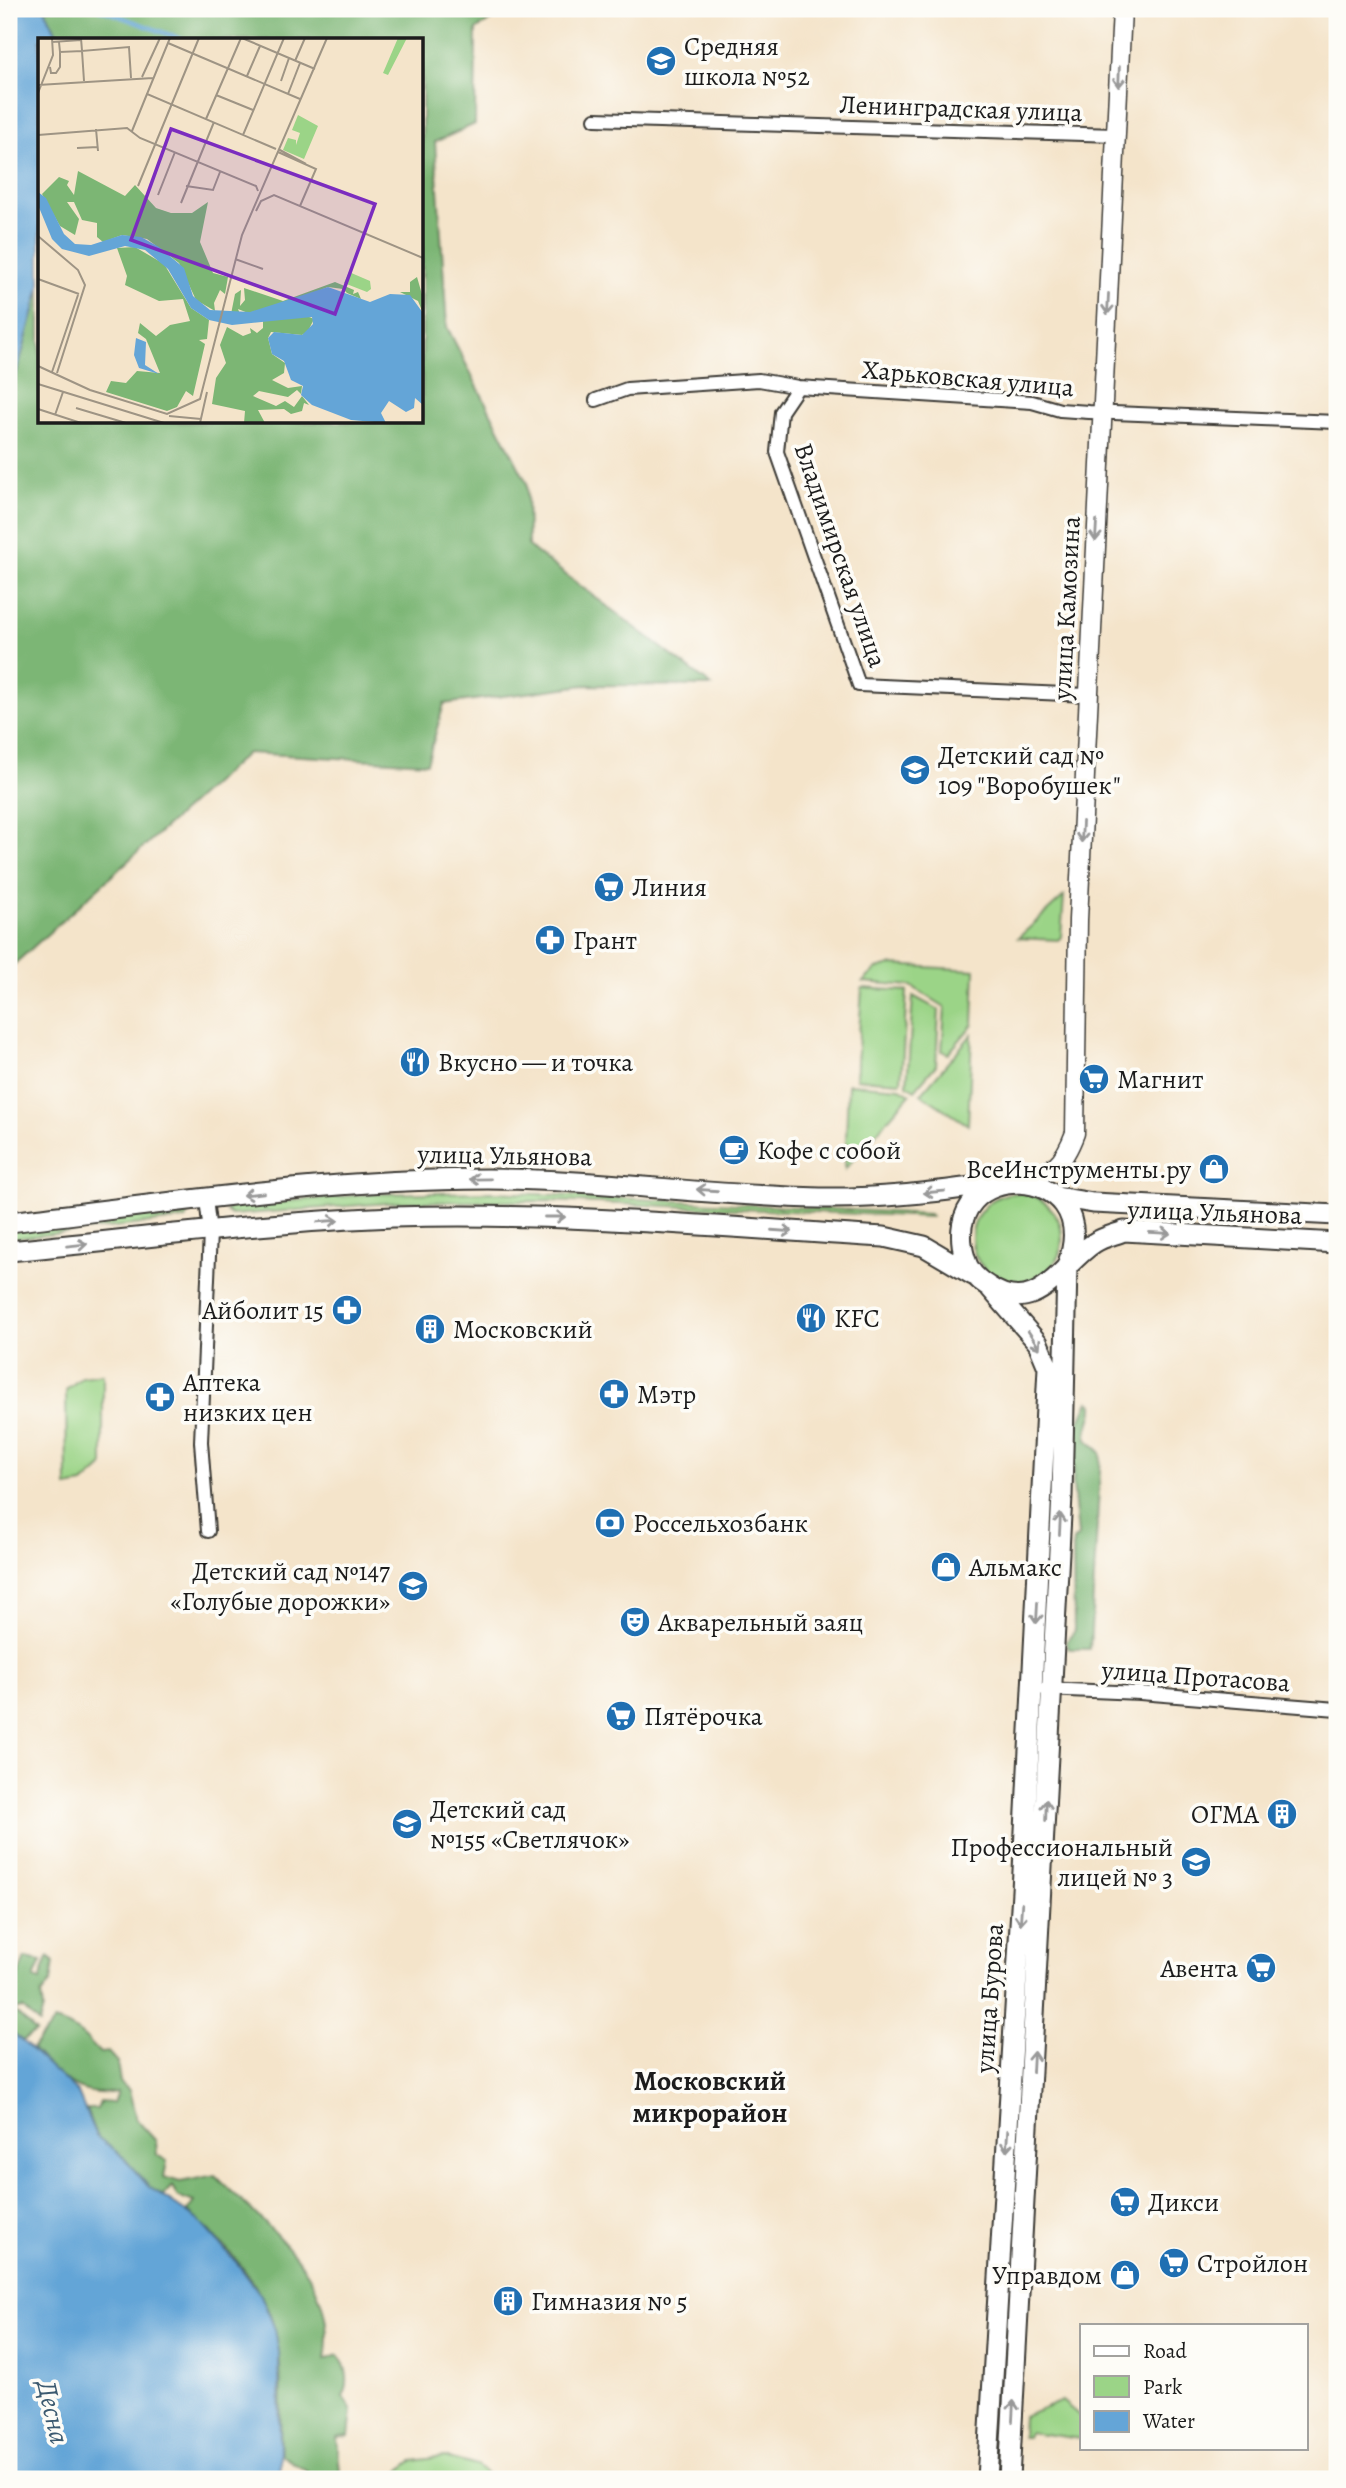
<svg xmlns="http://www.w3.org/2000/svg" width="1346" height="2488" viewBox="0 0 1346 2488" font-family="Alegreya,serif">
  <rect width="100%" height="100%" fill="#fdfcf7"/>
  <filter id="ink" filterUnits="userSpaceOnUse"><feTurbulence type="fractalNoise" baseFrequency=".0143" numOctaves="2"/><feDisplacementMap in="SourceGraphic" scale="14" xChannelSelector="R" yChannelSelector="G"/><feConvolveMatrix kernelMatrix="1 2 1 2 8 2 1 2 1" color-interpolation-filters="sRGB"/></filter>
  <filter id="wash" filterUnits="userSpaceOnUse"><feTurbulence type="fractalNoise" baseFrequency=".00686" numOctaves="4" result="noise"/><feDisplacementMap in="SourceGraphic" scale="28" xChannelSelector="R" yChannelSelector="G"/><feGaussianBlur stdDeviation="1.57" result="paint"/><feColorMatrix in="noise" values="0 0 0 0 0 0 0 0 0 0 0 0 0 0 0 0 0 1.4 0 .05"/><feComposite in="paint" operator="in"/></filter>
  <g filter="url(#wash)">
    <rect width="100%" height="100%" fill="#f4e4ca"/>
    <path fill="#9bd487" stroke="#5c7852" stroke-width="2" d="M 1064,896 L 1061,937 L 1058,940 L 1018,938 Z
      M 891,965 L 975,970 L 973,1024 L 948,1054 L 942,1051 L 945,1007 L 911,986 L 863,982 L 877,969 Z
      M 862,988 L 907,991 L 901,1082 L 856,1079 Z
      M 913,996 L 939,1010 L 936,1065 L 915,1090 L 907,1085 Z
      M 972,1034 L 968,1125 L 921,1094 Z
      M 848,1084 L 900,1088 L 910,1094 L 845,1169 Z
      M 495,1192 L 929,1214 L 931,1217 L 551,1201 L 401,1202 L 231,1215 L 226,1211 L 230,1206 L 372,1194 Z
      M972 1238a45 45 0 1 1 90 0a45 45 0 1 1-90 0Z
      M 185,1210 L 188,1214 L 186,1219 L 9,1239 L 9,1231 Z
      M 103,1374 L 103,1466 L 83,1484 L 67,1487 L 66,1390 L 82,1377 Z
      M 1062,2401 L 1082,2418 L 1082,2439 L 1029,2432 L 1027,2437 L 1022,2437 L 1023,2417 Z
      M 444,2457 L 477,2466 L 491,2479 L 389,2479 L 412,2461 Z"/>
    <path fill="#7cb674" stroke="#4c6948" stroke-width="2" d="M 45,9 L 506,9 L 476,30 L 475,124 L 435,142 L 447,327 L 527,483 L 528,546 L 712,686 L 585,685 L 444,704 L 427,763 L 247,753 L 9,969 L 9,401 L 40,288 L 40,422 L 422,422 L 422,40 L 60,40 Z
      M 1089,1401 L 1093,1404 C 1094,1419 1086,1425 1087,1439 L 1101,1453 L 1090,1649 L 1069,1649 L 1066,1642 L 1074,1632 L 1073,1541 L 1078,1536 L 1073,1484 L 1076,1429 Z
      M 48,1957 L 54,1962 L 51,1982 L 41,1995 L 43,2009 L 39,2024 L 23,2008 L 13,2010 L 36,2032 L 22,2041 L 9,2029 L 9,1964 L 17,1978 L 25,1958 L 41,1961 L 34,1979 L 40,1981 Z
      M 54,2021 C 75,2026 86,2038 100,2053 L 108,2052 L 117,2062 L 120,2082 L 129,2090 L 136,2119 L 156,2141 L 157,2155 L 167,2161 L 164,2177 L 180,2182 L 215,2175 C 268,2230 340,2275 325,2360 L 338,2355 C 348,2366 350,2384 343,2397 L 352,2411 L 349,2436 L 337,2437 L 340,2472 L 337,2479 L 311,2479 L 306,2471 L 281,2455 C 279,2421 283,2387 279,2353 C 274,2296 229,2246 187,2211 L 194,2202 L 177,2196 L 172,2186 L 163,2196 L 149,2187 L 123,2157 L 96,2136 L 86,2109 L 97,2109 L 100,2102 L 113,2103 L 117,2092 C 75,2099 60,2076 32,2049 Z"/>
    <path fill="#64a5d7" stroke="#40607a" stroke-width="2" d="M 9,9 L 45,9 L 60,40 L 40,40 L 40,288 L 9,401 Z
      M 9,2029 L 78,2093 L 96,2136 L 123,2157 L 149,2187 L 199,2221 L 236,2262 L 261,2295 L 275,2329 L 279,2352 L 280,2479 L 9,2479 Z"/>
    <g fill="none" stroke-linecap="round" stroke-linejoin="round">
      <path stroke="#64a5d7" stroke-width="4.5" d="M 100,9 L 184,40"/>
    </g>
  </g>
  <g filter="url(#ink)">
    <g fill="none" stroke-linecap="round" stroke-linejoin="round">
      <g stroke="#3c3a36" stroke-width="16">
        <path id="street" d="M 595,119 L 1116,135
          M 798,387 L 781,412 L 777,452 L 859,685 L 1087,695
          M 596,400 L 627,389 L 759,380 L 798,387 L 1032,402 L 1060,410 L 1089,412 L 1337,422
          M 206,1199 L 210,1232 L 201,1442 L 208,1531
          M 1044,1689 L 1140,1693 L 1337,1709"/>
      </g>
      <g stroke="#3c3a36" stroke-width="21">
        <path id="secondary" d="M 1021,1181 C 1054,1171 1063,1165 1075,1133 L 1078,920 L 1122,9"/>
      </g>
      <g stroke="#3c3a36" stroke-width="23">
        <path id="primary" d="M 1057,1197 L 1093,1203 L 1337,1215
          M 9,1222 C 168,1203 327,1179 488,1179 C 599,1179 709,1196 820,1198 C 878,1199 937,1192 994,1184
          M 9,1251 C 137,1239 265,1222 393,1217 C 557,1212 721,1227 884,1237 L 924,1246 L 973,1275
          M 987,2479 L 1022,1891 L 1048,1367 L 1038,1343 L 991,1289
          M 1009,2479 L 1062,1496 L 1067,1266 C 1108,1159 935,1155 965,1258 C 968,1270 978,1280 988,1286 C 1037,1320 1061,1264 1094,1243 C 1103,1237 1114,1235 1124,1231 L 1337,1243"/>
      </g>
      <use href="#street" stroke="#fff" stroke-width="12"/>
      <use href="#secondary" stroke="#fff" stroke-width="18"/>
      <use href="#primary" stroke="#fff" stroke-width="19"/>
    </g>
    <defs><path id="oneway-shaft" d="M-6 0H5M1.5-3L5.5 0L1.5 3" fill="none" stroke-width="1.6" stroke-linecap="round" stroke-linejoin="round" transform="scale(1.75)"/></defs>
    <g stroke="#999">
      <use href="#oneway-shaft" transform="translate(1119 77) rotate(92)"/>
      <use href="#oneway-shaft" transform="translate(1108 304) rotate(93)"/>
      <use href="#oneway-shaft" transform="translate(1096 531) rotate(93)"/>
      <use href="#oneway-shaft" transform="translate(1082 832) rotate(93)"/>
      <use href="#oneway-shaft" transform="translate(480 1179) rotate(179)"/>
      <use href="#oneway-shaft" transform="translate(707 1190) rotate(-176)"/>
      <use href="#oneway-shaft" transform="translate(934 1192) rotate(175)"/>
      <use href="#oneway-shaft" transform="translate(253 1194) rotate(174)"/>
      <use href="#oneway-shaft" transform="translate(555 1217)"/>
      <use href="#oneway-shaft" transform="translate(328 1221) rotate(-4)"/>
      <use href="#oneway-shaft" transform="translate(782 1231) rotate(4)"/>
      <use href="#oneway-shaft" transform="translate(1160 1233) rotate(3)"/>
      <use href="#oneway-shaft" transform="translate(77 1245) rotate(-6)"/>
      <use href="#oneway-shaft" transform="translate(1034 1340) rotate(57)"/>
      <use href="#oneway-shaft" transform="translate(1060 1524) rotate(-87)"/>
      <use href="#oneway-shaft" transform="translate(1037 1613) rotate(93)"/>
      <use href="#oneway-shaft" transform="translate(1046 1810) rotate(-88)"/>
      <use href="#oneway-shaft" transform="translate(1021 1914) rotate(94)"/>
      <use href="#oneway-shaft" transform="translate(1033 2062) rotate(-87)"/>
      <use href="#oneway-shaft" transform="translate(1007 2141) rotate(94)"/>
      <use href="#oneway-shaft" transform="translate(1013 2411) rotate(-87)"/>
    </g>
  </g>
  <defs>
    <g id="school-disc" transform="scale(1.575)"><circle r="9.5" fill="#1f6fb2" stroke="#fdfcf7"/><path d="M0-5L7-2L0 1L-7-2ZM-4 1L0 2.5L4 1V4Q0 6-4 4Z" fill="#fff"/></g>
    <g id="supermarket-disc" transform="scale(1.575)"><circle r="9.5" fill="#1f6fb2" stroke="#fdfcf7"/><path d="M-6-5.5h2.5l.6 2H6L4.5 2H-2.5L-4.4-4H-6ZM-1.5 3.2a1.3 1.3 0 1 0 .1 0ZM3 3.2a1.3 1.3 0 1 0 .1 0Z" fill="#fff"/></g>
    <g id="pharmacy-disc" transform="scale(1.575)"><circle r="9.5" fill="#1f6fb2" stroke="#fdfcf7"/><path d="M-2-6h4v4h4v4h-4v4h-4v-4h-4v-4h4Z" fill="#fff"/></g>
    <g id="restaurant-disc" transform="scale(1.575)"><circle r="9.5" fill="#1f6fb2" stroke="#fdfcf7"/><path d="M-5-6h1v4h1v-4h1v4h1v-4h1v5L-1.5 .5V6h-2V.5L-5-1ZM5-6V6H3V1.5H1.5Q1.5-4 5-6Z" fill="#fff"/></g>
    <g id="cafe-disc" transform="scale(1.575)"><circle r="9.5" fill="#1f6fb2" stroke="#fdfcf7"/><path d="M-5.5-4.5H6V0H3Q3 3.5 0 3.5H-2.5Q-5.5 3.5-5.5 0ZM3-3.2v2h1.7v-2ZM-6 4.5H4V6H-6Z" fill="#fff"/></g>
    <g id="shop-disc" transform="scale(1.575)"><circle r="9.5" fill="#1f6fb2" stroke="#fdfcf7"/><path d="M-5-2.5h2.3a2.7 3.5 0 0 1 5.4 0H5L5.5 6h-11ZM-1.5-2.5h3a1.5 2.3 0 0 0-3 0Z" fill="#fff"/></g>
    <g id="building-disc" transform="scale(1.575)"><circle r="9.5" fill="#1f6fb2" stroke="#fdfcf7"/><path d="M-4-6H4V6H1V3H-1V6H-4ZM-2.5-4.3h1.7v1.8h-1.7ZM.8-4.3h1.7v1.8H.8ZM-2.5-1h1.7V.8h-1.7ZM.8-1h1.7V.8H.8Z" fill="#fff"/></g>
    <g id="bank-disc" transform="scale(1.575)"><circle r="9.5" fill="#1f6fb2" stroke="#fdfcf7"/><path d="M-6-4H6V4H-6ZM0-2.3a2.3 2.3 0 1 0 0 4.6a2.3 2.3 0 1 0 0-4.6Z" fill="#fff"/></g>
    <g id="theatre-disc" transform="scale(1.575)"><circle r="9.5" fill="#1f6fb2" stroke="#fdfcf7"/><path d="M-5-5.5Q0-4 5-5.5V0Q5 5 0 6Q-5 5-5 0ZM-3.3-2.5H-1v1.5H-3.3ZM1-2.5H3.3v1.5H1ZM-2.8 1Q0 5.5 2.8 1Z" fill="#fff"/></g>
    <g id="university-disc" transform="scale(1.575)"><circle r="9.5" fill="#1f6fb2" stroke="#fdfcf7"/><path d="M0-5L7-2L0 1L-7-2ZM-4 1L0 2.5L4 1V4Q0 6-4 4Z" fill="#fff"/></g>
  </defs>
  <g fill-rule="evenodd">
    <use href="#school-disc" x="661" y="61"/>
    <use href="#school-disc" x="915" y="770"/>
    <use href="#supermarket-disc" x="609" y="887"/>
    <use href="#pharmacy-disc" x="550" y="940"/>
    <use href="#restaurant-disc" x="415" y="1062"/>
    <use href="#supermarket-disc" x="1094" y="1079"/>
    <use href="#cafe-disc" x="734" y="1150"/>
    <use href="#shop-disc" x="1214" y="1169"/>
    <use href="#pharmacy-disc" x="347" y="1310"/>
    <use href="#restaurant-disc" x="811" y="1318"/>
    <use href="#building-disc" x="430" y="1329"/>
    <use href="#pharmacy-disc" x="614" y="1394"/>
    <use href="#pharmacy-disc" x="160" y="1397"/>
    <use href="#bank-disc" x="610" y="1523"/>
    <use href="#shop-disc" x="946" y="1567"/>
    <use href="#school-disc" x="413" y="1586"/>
    <use href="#theatre-disc" x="635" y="1622"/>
    <use href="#supermarket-disc" x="621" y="1716"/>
    <use href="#building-disc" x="1282" y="1814"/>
    <use href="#school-disc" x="407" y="1824"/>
    <use href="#university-disc" x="1196" y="1862"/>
    <use href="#supermarket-disc" x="1261" y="1968"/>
    <use href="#supermarket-disc" x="1125" y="2202"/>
    <use href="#supermarket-disc" x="1174" y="2263"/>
    <use href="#shop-disc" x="1125" y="2275"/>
    <use href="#building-disc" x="508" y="2301"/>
  </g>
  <g text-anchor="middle" stroke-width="7" stroke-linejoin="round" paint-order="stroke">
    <g font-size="26" fill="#1c1c1c" stroke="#fdfcf7" text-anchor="start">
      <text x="684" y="55">Средняя<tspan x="684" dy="30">школа №52</tspan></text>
      <text x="938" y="764">Детский сад №<tspan x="938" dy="30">109 "Воробушек"</tspan></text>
      <text x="632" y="896">Линия</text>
      <text x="573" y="949">Грант</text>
      <text x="438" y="1071">Вкусно — и точка</text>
      <text x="1117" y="1088">Магнит</text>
      <text x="757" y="1159">Кофе с собой</text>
      <text x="1191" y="1178" text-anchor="end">ВсеИнструменты.ру</text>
      <text x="324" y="1319" text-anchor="end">Айболит 15</text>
      <text x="834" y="1327">KFC</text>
      <text x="453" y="1338">Московский</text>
      <text x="183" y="1391">Аптека<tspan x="183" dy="30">низких цен</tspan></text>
      <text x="637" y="1403">Мэтр</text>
      <text x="633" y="1532">Россельхозбанк</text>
      <text x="969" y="1576">Альмакс</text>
      <text x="390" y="1580" text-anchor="end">Детский сад №147<tspan x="390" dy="30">«Голубые дорожки»</tspan></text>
      <text x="658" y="1631">Акварельный заяц</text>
      <text x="644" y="1725">Пятёрочка</text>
      <text x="430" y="1818">Детский сад<tspan x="430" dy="30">№155 «Светлячок»</tspan></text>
      <text x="1259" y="1823" text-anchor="end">ОГМА</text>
      <text x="1173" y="1856" text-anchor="end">Профессиональный<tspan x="1173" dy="30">лицей № 3</tspan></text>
      <text x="1238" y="1977" text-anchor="end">Авента</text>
      <text x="1148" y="2211">Дикси</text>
      <text x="1197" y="2272">Стройлон</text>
      <text x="1102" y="2284" text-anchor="end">Управдом</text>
      <text x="531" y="2310">Гимназия № 5</text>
    </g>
    <g font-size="26" fill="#1c1c1c" stroke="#fdfcf7">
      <text transform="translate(961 108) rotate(2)" y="9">Ленинградская улица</text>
      <text transform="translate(968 378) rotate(5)" y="9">Харьковская улица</text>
      <text transform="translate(841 555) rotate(71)" y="9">Владимирская улица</text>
      <text transform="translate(1066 608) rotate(-87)" y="9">улица Камозина</text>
      <text transform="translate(505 1155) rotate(1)" y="9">улица Ульянова</text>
      <text transform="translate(1215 1212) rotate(2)" y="9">улица Ульянова</text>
      <text transform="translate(1196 1676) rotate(4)" y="9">улица Протасова</text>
      <text transform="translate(989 1998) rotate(-86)" y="9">улица Бурова</text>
    </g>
    <g font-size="28" font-weight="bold" fill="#1c1c1c" stroke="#fdfcf7">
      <text x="710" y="2090">Московский<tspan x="710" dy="32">микрорайон</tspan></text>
    </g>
    <g font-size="28" font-style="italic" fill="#3c5a70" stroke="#fdfcf7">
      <text transform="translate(54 2412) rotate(77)" y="10">Десна</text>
    </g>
  </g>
  <g transform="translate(38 38)">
    <rect width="385" height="385" fill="#f4e4ca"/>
    <path d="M 360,0 L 369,0 L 350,37 L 345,35 ZM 260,77 L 280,88 L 266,121 L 245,112 L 250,100 L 258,102 L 258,107 L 262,95 L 254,92 ZM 311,234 L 332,243 L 333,251 L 329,254 L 306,245 Z" fill="#9bd487"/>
    <path d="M 40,133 L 87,158 L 97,147 L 118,170 L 133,175 L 154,175 L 170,164 L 162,204 L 175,235 L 190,239 L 187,256 L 182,252 L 176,265 L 177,273 L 158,262 L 141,225 L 109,201 L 84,197 L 65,204 L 59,199 L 59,185 L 44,182 L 36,164 L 29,164 L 41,181 L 37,197 L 22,188 L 4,156 L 21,139 L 31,143 L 29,147 L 36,157 ZM 97,209 L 126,226 L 153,270 L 171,282 L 169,301 L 161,302 L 167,306 L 155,358 L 148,353 L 139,369 L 129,373 L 68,354 L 73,343 L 88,345 L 99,333 L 122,335 L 108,301 L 100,295 L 102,285 L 118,298 L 132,287 L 152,283 L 145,261 L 121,263 L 87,247 L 89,238 L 79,210 ZM 379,239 L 385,260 L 385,311 L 385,275 L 380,263 L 362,254 L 372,254 L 372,244 ZM 297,244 L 316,252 L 315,256 L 320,254 L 323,261 L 309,255 L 305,251 L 290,249 L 256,263 L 210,275 L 200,271 L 202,276 L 193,276 L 197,256 L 203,252 L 202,268 L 207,262 L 206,250 L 245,263 ZM 264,276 L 276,281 L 270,293 L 264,297 L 233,294 L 230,300 L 234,316 L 247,325 L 246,335 L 234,342 L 250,350 L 264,348 L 263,356 L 259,352 L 250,359 L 221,353 L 215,358 L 238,368 L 247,363 L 256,369 L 264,358 L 271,367 L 266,365 L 264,373 L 253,376 L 246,371 L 220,372 L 227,385 L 206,385 L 207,373 L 174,366 L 178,340 L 188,325 L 182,307 L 189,289 L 205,298 L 213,295 L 212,290 L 219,295 L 225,290 L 225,282 Z" fill="#7cb674"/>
    <path d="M 0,154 L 8,160 L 26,196 L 37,206 L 53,207 L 84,197 L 103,199 L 121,209 L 146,230 L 155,258 L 172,272 L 212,274 L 290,249 L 332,264 L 352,256 L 372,257 L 385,275 L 385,367 L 377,360 L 376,370 L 368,374 L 351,363 L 343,375 L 348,385 L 313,382 L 274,367 L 263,357 L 265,348 L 253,342 L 246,323 L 234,316 L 230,300 L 236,294 L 264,297 L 275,286 L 274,279 L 194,287 L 171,282 L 153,270 L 130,231 L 107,212 L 87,208 L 51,218 L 24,211 L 14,201 L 0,167 ZM 98,300 L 108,304 L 107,327 L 121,336 L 101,330 L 96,317 Z" fill="#64a5d7"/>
    <path fill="none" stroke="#9e9484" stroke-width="2" d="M 43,0 L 44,13 L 91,9 L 93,40M 132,0 L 109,56 L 238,111M 204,0 L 277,31M 14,4 L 43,2M 21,4 L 22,14 L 44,13 L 46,43M 130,5 L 262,61M 257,23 L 267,0M 12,29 L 13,35 L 18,35 L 22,29 L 22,14M 209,38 L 222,8M 104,39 L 122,0M 243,43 L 251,20M 0,47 L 115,40M 0,55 L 15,17 L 14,0M 250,56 L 262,25M 178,57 L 215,72M 168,81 L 203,0M 58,91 L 60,113M 94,93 L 109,56M 0,97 L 89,90 L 102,100 L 218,148 L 220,153M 205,97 L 246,0M 39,110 L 60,109M 240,111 L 268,126M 240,114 L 278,131 L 262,168M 100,148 L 161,0M 148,148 L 175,152 L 182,134M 120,157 L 137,114M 143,165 L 176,84M 218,173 L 223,163 L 236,157 L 385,220M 0,198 L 40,232 L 47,247 L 19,335M 197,221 L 225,231M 0,241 L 41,256M 0,328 L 52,352 L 129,376 L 162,361 L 204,197 L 289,0M 14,334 L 40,257M 0,346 L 126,385M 38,370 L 88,385M 0,371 L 43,385M 17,377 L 25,354M 131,378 L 163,381M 162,385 L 169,354"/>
    <path fill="#7b2cbf" fill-opacity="0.15" stroke="#7b2cbf" stroke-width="3.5" d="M 133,91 L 337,166 L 297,276 L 93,202 Z"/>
    <rect width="385" height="385" fill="none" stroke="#1c1c1c" stroke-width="3.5"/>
  </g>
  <rect width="1346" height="2488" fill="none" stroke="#fdfcf7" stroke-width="35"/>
  <rect x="1080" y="2324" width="228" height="126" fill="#fdfcf7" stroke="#a3a29f" stroke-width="2"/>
  <rect x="1094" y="2346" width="35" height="10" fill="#ffffff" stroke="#a3a29f" stroke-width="2"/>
  <text x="1143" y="2358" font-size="21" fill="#1c1c1c">Road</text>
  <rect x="1094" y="2376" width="35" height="21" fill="#9bd487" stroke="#a3a29f" stroke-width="2"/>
  <text x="1143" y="2394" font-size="21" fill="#1c1c1c">Park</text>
  <rect x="1094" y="2411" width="35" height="21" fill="#64a5d7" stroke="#a3a29f" stroke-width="2"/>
  <text x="1143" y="2428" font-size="21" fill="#1c1c1c">Water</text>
</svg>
